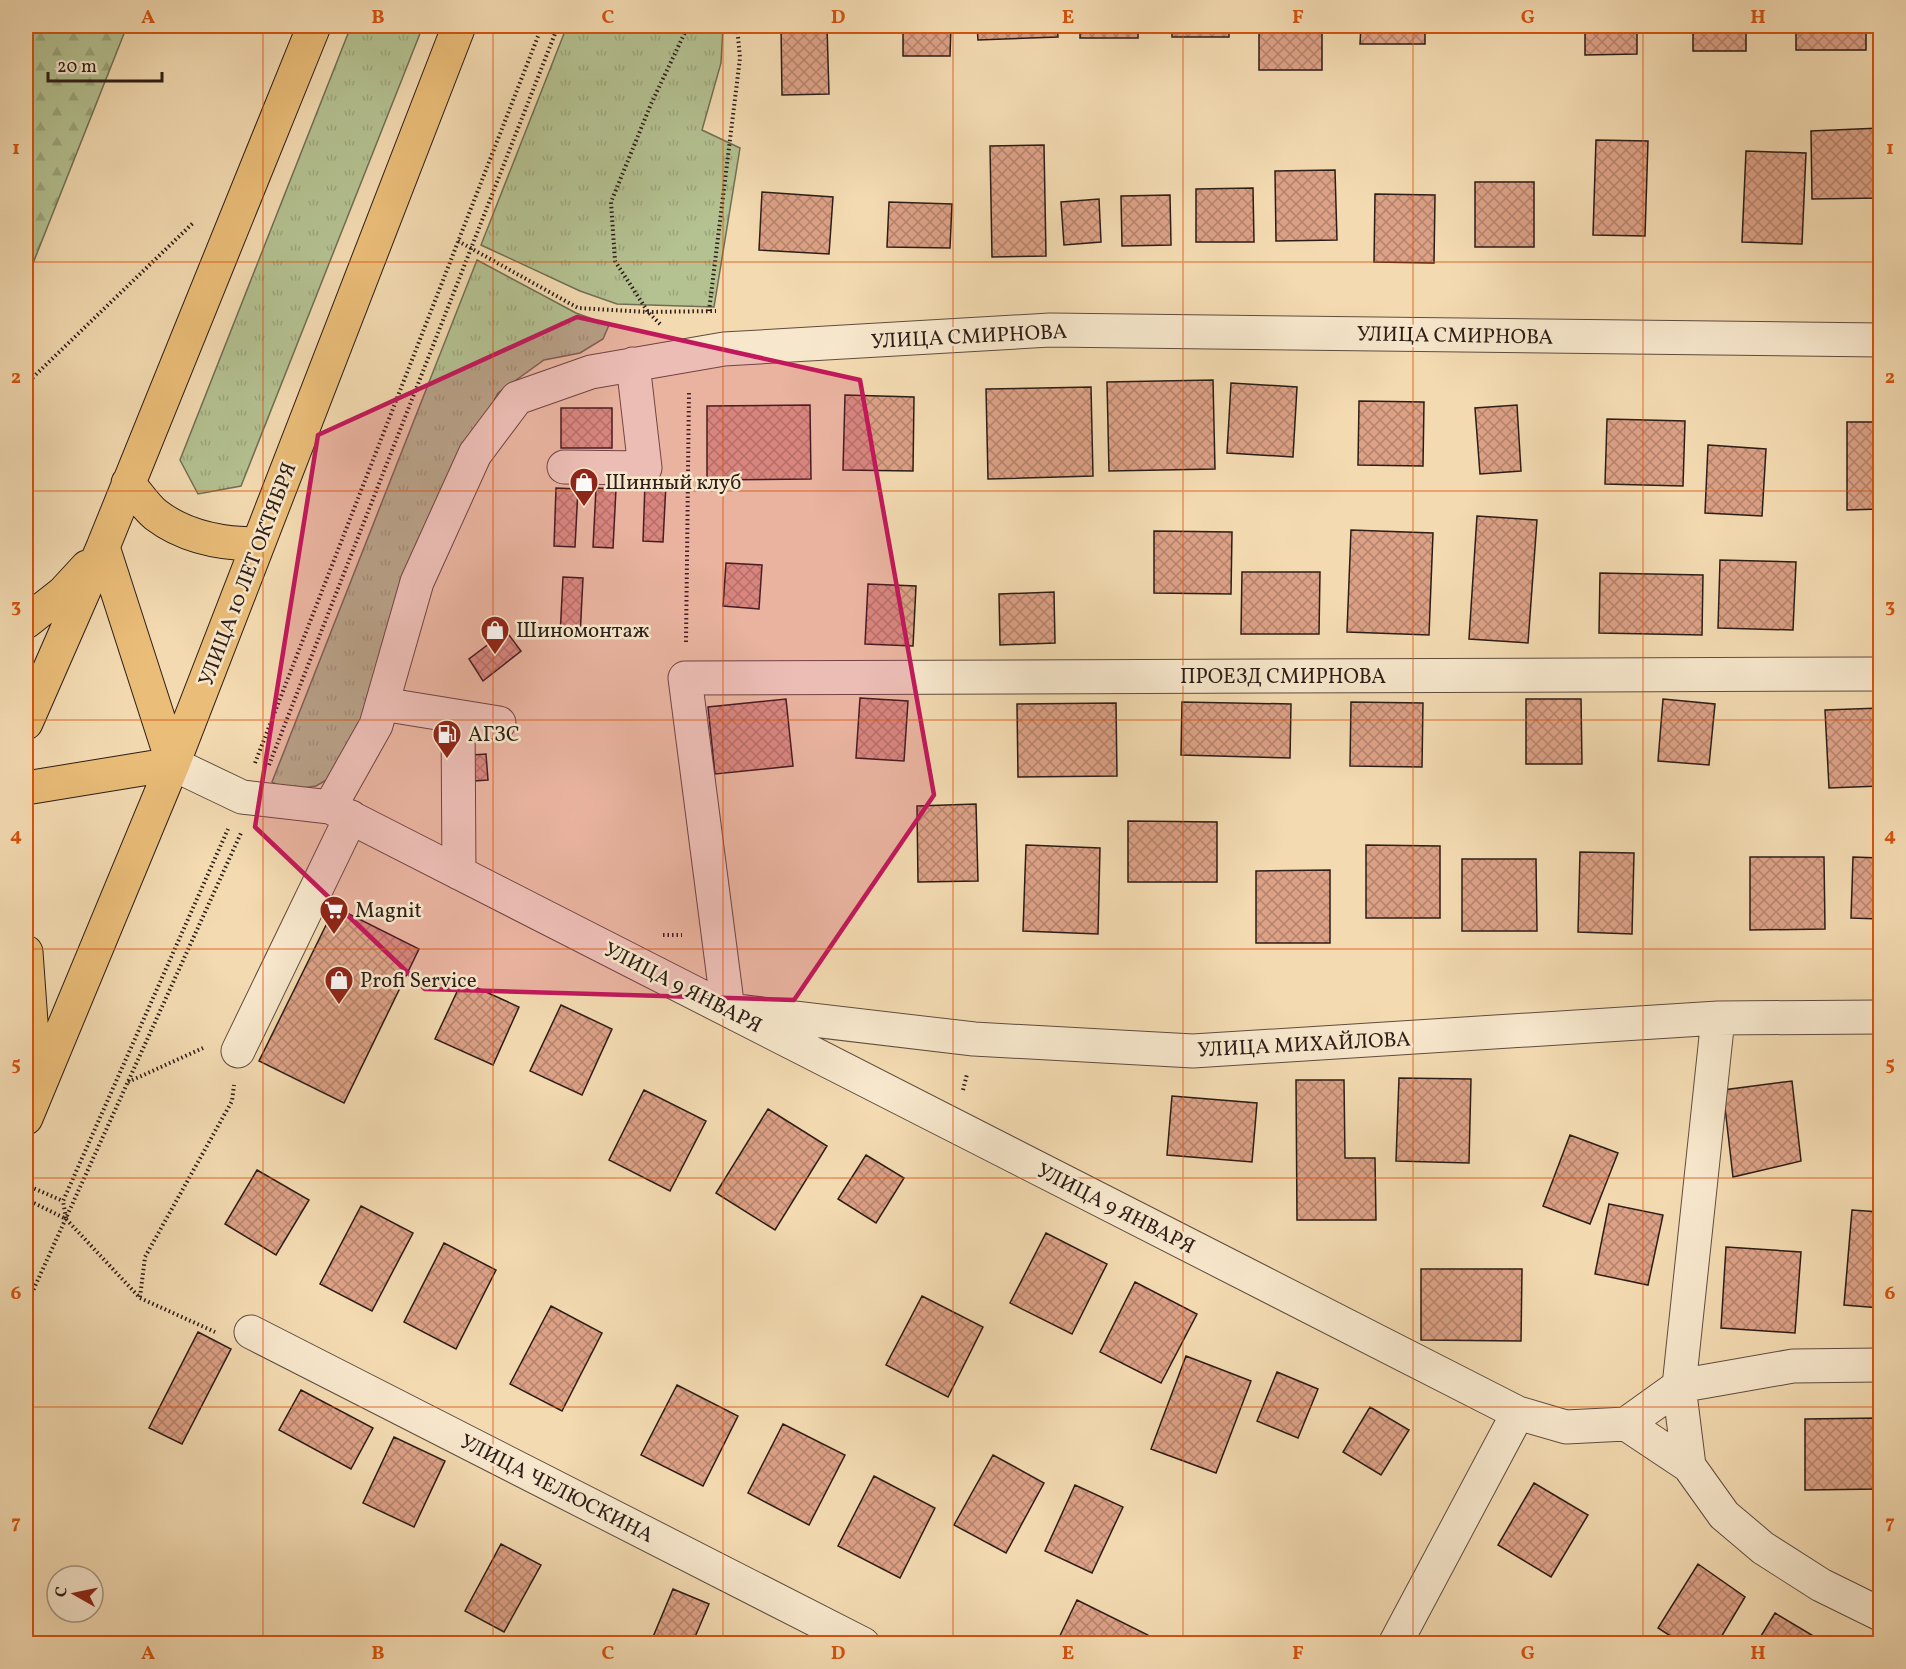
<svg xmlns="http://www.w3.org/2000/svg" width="1906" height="1669" viewBox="0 0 1906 1669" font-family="Vollkorn,serif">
  <defs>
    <pattern id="grass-tufts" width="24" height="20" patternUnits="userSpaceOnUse" patternTransform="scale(1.5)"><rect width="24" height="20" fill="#b4c191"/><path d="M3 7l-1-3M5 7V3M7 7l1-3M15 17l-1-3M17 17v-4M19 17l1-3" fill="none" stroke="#9ba57c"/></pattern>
    <pattern id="forest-firs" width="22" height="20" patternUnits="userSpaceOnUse" patternTransform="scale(1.5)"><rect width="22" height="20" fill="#b4c191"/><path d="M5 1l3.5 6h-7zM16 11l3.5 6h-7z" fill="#9ba57c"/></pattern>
    <pattern id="building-cross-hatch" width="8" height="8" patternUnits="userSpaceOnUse" patternTransform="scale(1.5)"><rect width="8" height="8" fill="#dda186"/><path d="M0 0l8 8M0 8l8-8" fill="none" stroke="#b3836d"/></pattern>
  </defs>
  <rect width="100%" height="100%" fill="#f3dab1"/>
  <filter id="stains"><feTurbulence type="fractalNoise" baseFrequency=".00333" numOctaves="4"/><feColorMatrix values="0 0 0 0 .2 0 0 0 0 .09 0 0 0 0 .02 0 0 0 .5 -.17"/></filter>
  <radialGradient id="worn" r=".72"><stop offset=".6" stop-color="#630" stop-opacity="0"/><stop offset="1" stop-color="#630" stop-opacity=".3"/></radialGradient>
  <path fill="url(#grass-tufts)" stroke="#706f54" stroke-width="1.5" d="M 351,26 L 423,26 L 241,486 L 198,494 L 180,460 Z
    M 567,26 L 723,26 L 721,63 L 702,130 L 740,148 L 714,307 L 617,304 L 580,291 L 481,245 Z
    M 477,260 L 576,313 L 609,325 L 603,339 L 580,353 L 544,360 L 498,393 L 456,472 L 372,700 L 337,774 L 316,786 L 296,789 L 285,789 L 272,782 Z"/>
  <path fill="url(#forest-firs)" stroke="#706f54" stroke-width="1.5" d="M 26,26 L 127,26 L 26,281 Z"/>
  <path fill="url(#building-cross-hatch)" stroke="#2c1d17" stroke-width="1.5" d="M 781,26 L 827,26 L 829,94 L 782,95 Z
    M 903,26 L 951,26 L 950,56 L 903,56 Z
    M 977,26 L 1057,26 L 1058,37 L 978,40 Z
    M 1080,26 L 1138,26 L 1138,38 L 1080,38 Z
    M 1172,26 L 1229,26 L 1229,37 L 1172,37 Z
    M 1259,26 L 1322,26 L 1322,70 L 1259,70 Z
    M 1361,26 L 1425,26 L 1425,44 L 1360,44 Z
    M 1585,26 L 1637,26 L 1637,54 L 1585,55 Z
    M 1693,26 L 1746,26 L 1746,51 L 1693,51 Z
    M 1796,26 L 1866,26 L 1866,50 L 1796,50 Z
    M 1880,128 L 1880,198 L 1812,199 L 1811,131 Z
    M 1596,140 L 1648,141 L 1645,236 L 1593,235 Z
    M 1044,145 L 1046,256 L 992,257 L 990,146 Z
    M 1746,151 L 1806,153 L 1802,244 L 1742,242 Z
    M 1335,170 L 1337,240 L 1276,241 L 1275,171 Z
    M 1475,182 L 1534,182 L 1534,247 L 1475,247 Z
    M 1253,188 L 1254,242 L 1196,242 L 1196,189 Z
    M 762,192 L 833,197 L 829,254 L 759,250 Z
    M 1375,194 L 1435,195 L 1434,263 L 1374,262 Z
    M 1170,195 L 1171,245 L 1122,246 L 1121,196 Z
    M 1099,199 L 1101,242 L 1064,245 L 1061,202 Z
    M 889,202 L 952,204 L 950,248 L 887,247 Z
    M 1213,380 L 1215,469 L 1109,471 L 1107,382 Z
    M 1231,383 L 1297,387 L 1293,457 L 1227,453 Z
    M 1091,387 L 1093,476 L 988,479 L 986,389 Z
    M 845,395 L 914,397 L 913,471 L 843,470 Z
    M 1359,401 L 1424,402 L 1423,466 L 1358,465 Z
    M 810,405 L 811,479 L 707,480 L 707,406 Z
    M 1517,405 L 1521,471 L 1480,474 L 1475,408 Z
    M 561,408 L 612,408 L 612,448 L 561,448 Z
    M 1607,419 L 1685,421 L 1683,486 L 1605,484 Z
    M 1847,422 L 1880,422 L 1880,509 L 1847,510 Z
    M 1708,445 L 1766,449 L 1762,516 L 1705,513 Z
    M 645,483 L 666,484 L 663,542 L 643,541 Z
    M 556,488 L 578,489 L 575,547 L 554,546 Z
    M 596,488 L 616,489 L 613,548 L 593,547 Z
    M 1477,516 L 1537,520 L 1528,643 L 1469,639 Z
    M 1351,530 L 1433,533 L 1429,635 L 1347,632 Z
    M 1154,531 L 1232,532 L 1231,594 L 1154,593 Z
    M 1720,560 L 1796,562 L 1793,630 L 1718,628 Z
    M 726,563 L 762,565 L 759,609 L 723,606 Z
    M 1242,572 L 1320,572 L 1319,634 L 1241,634 Z
    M 1600,573 L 1703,575 L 1702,635 L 1599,633 Z
    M 563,577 L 583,578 L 580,637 L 560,636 Z
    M 868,584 L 916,586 L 913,646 L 865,644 Z
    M 1054,592 L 1055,643 L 1000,645 L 999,594 Z
    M 506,631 L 521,651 L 483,681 L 469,659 Z
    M 860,698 L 908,701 L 904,761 L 856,758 Z
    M 786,699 L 793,766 L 715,774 L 708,707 Z
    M 1526,699 L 1581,699 L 1582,764 L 1526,764 Z
    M 1663,699 L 1715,704 L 1709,765 L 1658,761 Z
    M 1182,702 L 1291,704 L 1290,758 L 1181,755 Z
    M 1351,702 L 1423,703 L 1422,767 L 1350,766 Z
    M 1116,703 L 1117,776 L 1018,777 L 1017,704 Z
    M 1880,708 L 1880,786 L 1829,788 L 1825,710 Z
    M 486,754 L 488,780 L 474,781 L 472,755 Z
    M 976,804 L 978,881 L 918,882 L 917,806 Z
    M 1128,821 L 1217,822 L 1217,882 L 1128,882 Z
    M 1026,845 L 1100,848 L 1098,934 L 1023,931 Z
    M 1366,845 L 1440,846 L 1440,918 L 1366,918 Z
    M 1580,852 L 1634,853 L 1632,934 L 1578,932 Z
    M 1750,857 L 1824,857 L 1825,929 L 1750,930 Z
    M 1853,857 L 1880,858 L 1880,919 L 1851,918 Z
    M 1462,859 L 1536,859 L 1537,931 L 1462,931 Z
    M 1330,870 L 1330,943 L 1256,943 L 1256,871 Z
    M 335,907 L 419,949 L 344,1103 L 259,1061 Z
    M 462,981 L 519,1007 L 493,1065 L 435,1039 Z
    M 561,1005 L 612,1029 L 582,1095 L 530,1071 Z
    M 1399,1078 L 1471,1079 L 1469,1163 L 1396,1161 Z
    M 1296,1080 L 1344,1080 L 1345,1158 L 1375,1158 L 1376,1220 L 1297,1220 Z
    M 1792,1081 L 1801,1161 L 1733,1177 L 1723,1090 Z
    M 644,1090 L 706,1121 L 670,1191 L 609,1160 Z
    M 1172,1096 L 1257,1103 L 1252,1162 L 1167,1155 Z
    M 768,1109 L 827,1146 L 775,1230 L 716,1193 Z
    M 1570,1135 L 1618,1153 L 1590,1224 L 1543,1206 Z
    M 866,1155 L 904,1178 L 876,1223 L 838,1199 Z
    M 257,1170 L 309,1200 L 276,1255 L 225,1224 Z
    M 1609,1204 L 1663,1215 L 1648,1285 L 1595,1274 Z
    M 361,1206 L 413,1233 L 372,1311 L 320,1284 Z
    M 1852,1210 L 1880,1212 L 1880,1308 L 1844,1305 Z
    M 1046,1233 L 1107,1264 L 1072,1334 L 1010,1303 Z
    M 444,1243 L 496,1270 L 456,1349 L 404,1322 Z
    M 1726,1247 L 1801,1252 L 1795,1333 L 1721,1328 Z
    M 1421,1269 L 1522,1269 L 1521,1341 L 1421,1340 Z
    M 1135,1282 L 1197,1314 L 1161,1383 L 1100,1352 Z
    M 922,1296 L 983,1327 L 948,1397 L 886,1365 Z
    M 551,1306 L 602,1333 L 562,1411 L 510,1384 Z
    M 198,1332 L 231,1349 L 182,1444 L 149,1428 Z
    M 1186,1356 L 1251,1381 L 1216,1473 L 1151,1449 Z
    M 1277,1372 L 1318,1389 L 1298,1438 L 1257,1421 Z
    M 677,1385 L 738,1416 L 703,1486 L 641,1455 Z
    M 301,1390 L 373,1428 L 351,1469 L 279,1430 Z
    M 1370,1407 L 1409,1430 L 1381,1475 L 1343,1452 Z
    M 1880,1418 L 1880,1489 L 1805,1490 L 1805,1419 Z
    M 783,1424 L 845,1455 L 809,1525 L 748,1493 Z
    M 394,1437 L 445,1461 L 414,1527 L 363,1503 Z
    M 993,1455 L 1044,1483 L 1006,1553 L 954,1525 Z
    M 874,1476 L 935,1508 L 900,1578 L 838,1546 Z
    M 1534,1483 L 1588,1515 L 1551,1577 L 1498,1545 Z
    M 1075,1485 L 1123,1507 L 1092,1573 L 1045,1551 Z
    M 501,1544 L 541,1565 L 504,1632 L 465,1611 Z
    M 1698,1564 L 1745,1597 L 1717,1644 L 1683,1644 L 1658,1628 Z
    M 673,1589 L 709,1604 L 692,1644 L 667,1644 L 653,1637 Z
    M 1077,1600 L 1148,1635 L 1144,1644 L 1056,1644 Z
    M 1775,1613 L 1825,1643 L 1824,1644 L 1756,1644 Z"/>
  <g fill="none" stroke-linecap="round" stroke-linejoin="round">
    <g stroke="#5e4c3e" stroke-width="35">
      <path id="minor" d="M 564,467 L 645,468 L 633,364
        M 1880,674 L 685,678 L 728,1010 L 974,1039 L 1193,1051 L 1718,1018 L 1880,1017
        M 382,704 L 499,723
        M 458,717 L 459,873
        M 173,764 L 242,797 L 330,807 L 1518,1413 L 1566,1427 L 1626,1424 L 1689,1466 L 1724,1515 L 1763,1548 L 1821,1585 L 1880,1614
        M 330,807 L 376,725 L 417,582 L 475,454 L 517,398 L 591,372 L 724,349 L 1050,330 L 1880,340
        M 238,1051 L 351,817
        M 251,1332 L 863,1644
        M 1626,1424 L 1679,1386 L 1793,1366 L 1880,1365
        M 1689,1466 L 1679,1386 L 1718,1018
        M 1395,1644 L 1518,1413"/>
    </g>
    <g stroke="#2c1d17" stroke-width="35">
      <path id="major" d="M 128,483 C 137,493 146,507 156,515 C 185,537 222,544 258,544
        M 103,547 L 173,764
        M 26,622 L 63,593 L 87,567
        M 26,723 L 103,547 L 314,26
        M 26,788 L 173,764
        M 26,952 L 32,1036 L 27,1088
        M 26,1118 L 173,764 L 459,26"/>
    </g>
    <path stroke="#2c1d17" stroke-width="4" stroke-dasharray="1.5 3" stroke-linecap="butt" d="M 458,241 L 578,308 L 648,312 L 716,311
      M 709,311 L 740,58 L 737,26
      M 660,324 L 648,312 L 615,261 L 611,202 L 651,104 L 688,26
      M 26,384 L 193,223
      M 686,642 L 689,391
      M 255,763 L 542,26
      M 269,765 L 558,26
      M 663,935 L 682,935
      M 128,1082 L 203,1048
      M 963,1090 L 967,1074
      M 26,1185 L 63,1201
      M 26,1199 L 66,1219 L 140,1298 L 215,1332
      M 66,1218 L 63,1201 L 228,829
      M 140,1297 L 145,1257 L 232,1101 L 234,1085
      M 26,1306 L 241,833"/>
    <use href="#minor" stroke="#f7e7cc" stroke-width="33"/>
    <use href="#major" stroke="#eabd78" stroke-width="33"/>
  </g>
  <path fill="#c2185b" fill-opacity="0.2" stroke="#c2185b" stroke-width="4.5" stroke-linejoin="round" d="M 577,317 L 860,380 L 934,795 L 794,1000 L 425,989 L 255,827 L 318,435 Z"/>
  <path fill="none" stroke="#d5530d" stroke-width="1.5" stroke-opacity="0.55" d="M 263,26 L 263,1644M 493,26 L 493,1644M 723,26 L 723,1644M 953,26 L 953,1644M 1183,26 L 1183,1644M 1413,26 L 1413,1644M 1643,26 L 1643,1644M 26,262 L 1880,262M 26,491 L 1880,491M 26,720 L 1880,720M 26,949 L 1880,949M 26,1178 L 1880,1178M 26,1407 L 1880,1407"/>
  <defs>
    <g id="shop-pin" transform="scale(1.5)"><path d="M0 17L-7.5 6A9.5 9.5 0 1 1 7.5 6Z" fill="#8f2418" stroke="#f7e7cc"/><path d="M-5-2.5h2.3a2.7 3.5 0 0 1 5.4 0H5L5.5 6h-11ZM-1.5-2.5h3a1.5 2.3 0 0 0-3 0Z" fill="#fff"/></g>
    <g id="fuel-pin" transform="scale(1.5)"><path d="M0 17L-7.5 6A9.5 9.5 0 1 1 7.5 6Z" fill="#8f2418" stroke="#f7e7cc"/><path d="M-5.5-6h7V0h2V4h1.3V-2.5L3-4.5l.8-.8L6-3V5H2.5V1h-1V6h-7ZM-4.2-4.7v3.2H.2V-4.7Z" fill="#fff"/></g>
    <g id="supermarket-pin" transform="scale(1.5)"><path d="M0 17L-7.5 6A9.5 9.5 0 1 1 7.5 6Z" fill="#8f2418" stroke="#f7e7cc"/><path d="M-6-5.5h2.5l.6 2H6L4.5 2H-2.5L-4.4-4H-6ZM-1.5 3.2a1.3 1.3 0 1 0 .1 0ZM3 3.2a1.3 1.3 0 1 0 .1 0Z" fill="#fff"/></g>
  </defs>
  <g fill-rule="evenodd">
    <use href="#shop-pin" x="584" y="482"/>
    <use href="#shop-pin" x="495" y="630"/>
    <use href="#fuel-pin" x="447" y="734"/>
    <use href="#supermarket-pin" x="334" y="910"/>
    <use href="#shop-pin" x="339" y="980"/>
  </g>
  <g text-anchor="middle" stroke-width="5" stroke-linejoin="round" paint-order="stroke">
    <g font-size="21" fill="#2c1d17" stroke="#f7e7cc">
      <text transform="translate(1455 335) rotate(1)" y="7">УЛИЦА СМИРНОВА</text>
      <text transform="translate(969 336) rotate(-3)" y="7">УЛИЦА СМИРНОВА</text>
      <text transform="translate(247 574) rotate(-69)" y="7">УЛИЦА 10 ЛЕТ ОКТЯБРЯ</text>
      <text x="1283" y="683">ПРОЕЗД СМИРНОВА</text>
      <text transform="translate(683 987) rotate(27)" y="7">УЛИЦА 9 ЯНВАРЯ</text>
      <text transform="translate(1304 1044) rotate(-3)" y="7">УЛИЦА МИХАЙЛОВА</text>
      <text transform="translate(1116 1208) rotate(27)" y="7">УЛИЦА 9 ЯНВАРЯ</text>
      <text transform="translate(557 1488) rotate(27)" y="7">УЛИЦА ЧЕЛЮСКИНА</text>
    </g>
    <g font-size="21" fill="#2c1d17" stroke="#f7e7cc" text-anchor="start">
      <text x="605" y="489">Шинный клуб</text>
      <text x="516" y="637">Шиномонтаж</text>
      <text x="468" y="741">АГЗС</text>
      <text x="355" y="917">Magnit</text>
      <text x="360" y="987">Profi Service</text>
    </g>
  </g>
  <rect width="1906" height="1669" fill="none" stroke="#f3dab1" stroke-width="66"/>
  <g transform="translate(75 1594) rotate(279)"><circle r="28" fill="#f7e7cc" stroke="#a69684" stroke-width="1.5"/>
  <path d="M0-4.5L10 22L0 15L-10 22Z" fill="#8f2418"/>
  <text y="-9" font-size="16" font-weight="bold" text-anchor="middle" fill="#2c1d17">С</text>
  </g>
  <path d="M48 72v9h114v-9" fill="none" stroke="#2c1d17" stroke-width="3"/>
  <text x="57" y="72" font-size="18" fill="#2c1d17" stroke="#f7e7cc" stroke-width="4.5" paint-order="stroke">20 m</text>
  <rect x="33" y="33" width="1840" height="1603" fill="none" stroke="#d5530d" stroke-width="2"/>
  <g font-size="20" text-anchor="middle" font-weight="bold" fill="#d5530d">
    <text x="148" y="23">A</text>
    <text x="378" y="23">B</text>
    <text x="608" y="23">C</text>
    <text x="838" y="23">D</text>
    <text x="1068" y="23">E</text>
    <text x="1298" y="23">F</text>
    <text x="1528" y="23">G</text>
    <text x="1758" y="23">H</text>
    <text x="16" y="154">1</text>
    <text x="1890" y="154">1</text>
    <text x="16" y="383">2</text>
    <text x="1890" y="383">2</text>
    <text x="16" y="612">3</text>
    <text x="1890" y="612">3</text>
    <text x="16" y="841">4</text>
    <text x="1890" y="841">4</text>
    <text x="16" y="1070">5</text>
    <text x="1890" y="1070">5</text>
    <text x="16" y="1299">6</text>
    <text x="1890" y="1299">6</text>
    <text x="16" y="1528">7</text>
    <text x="1890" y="1528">7</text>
    <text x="148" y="1659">A</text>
    <text x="378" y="1659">B</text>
    <text x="608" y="1659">C</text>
    <text x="838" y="1659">D</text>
    <text x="1068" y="1659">E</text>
    <text x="1298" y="1659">F</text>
    <text x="1528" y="1659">G</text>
    <text x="1758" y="1659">H</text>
  </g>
  <rect width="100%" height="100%" filter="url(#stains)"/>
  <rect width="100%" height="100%" fill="url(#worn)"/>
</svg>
